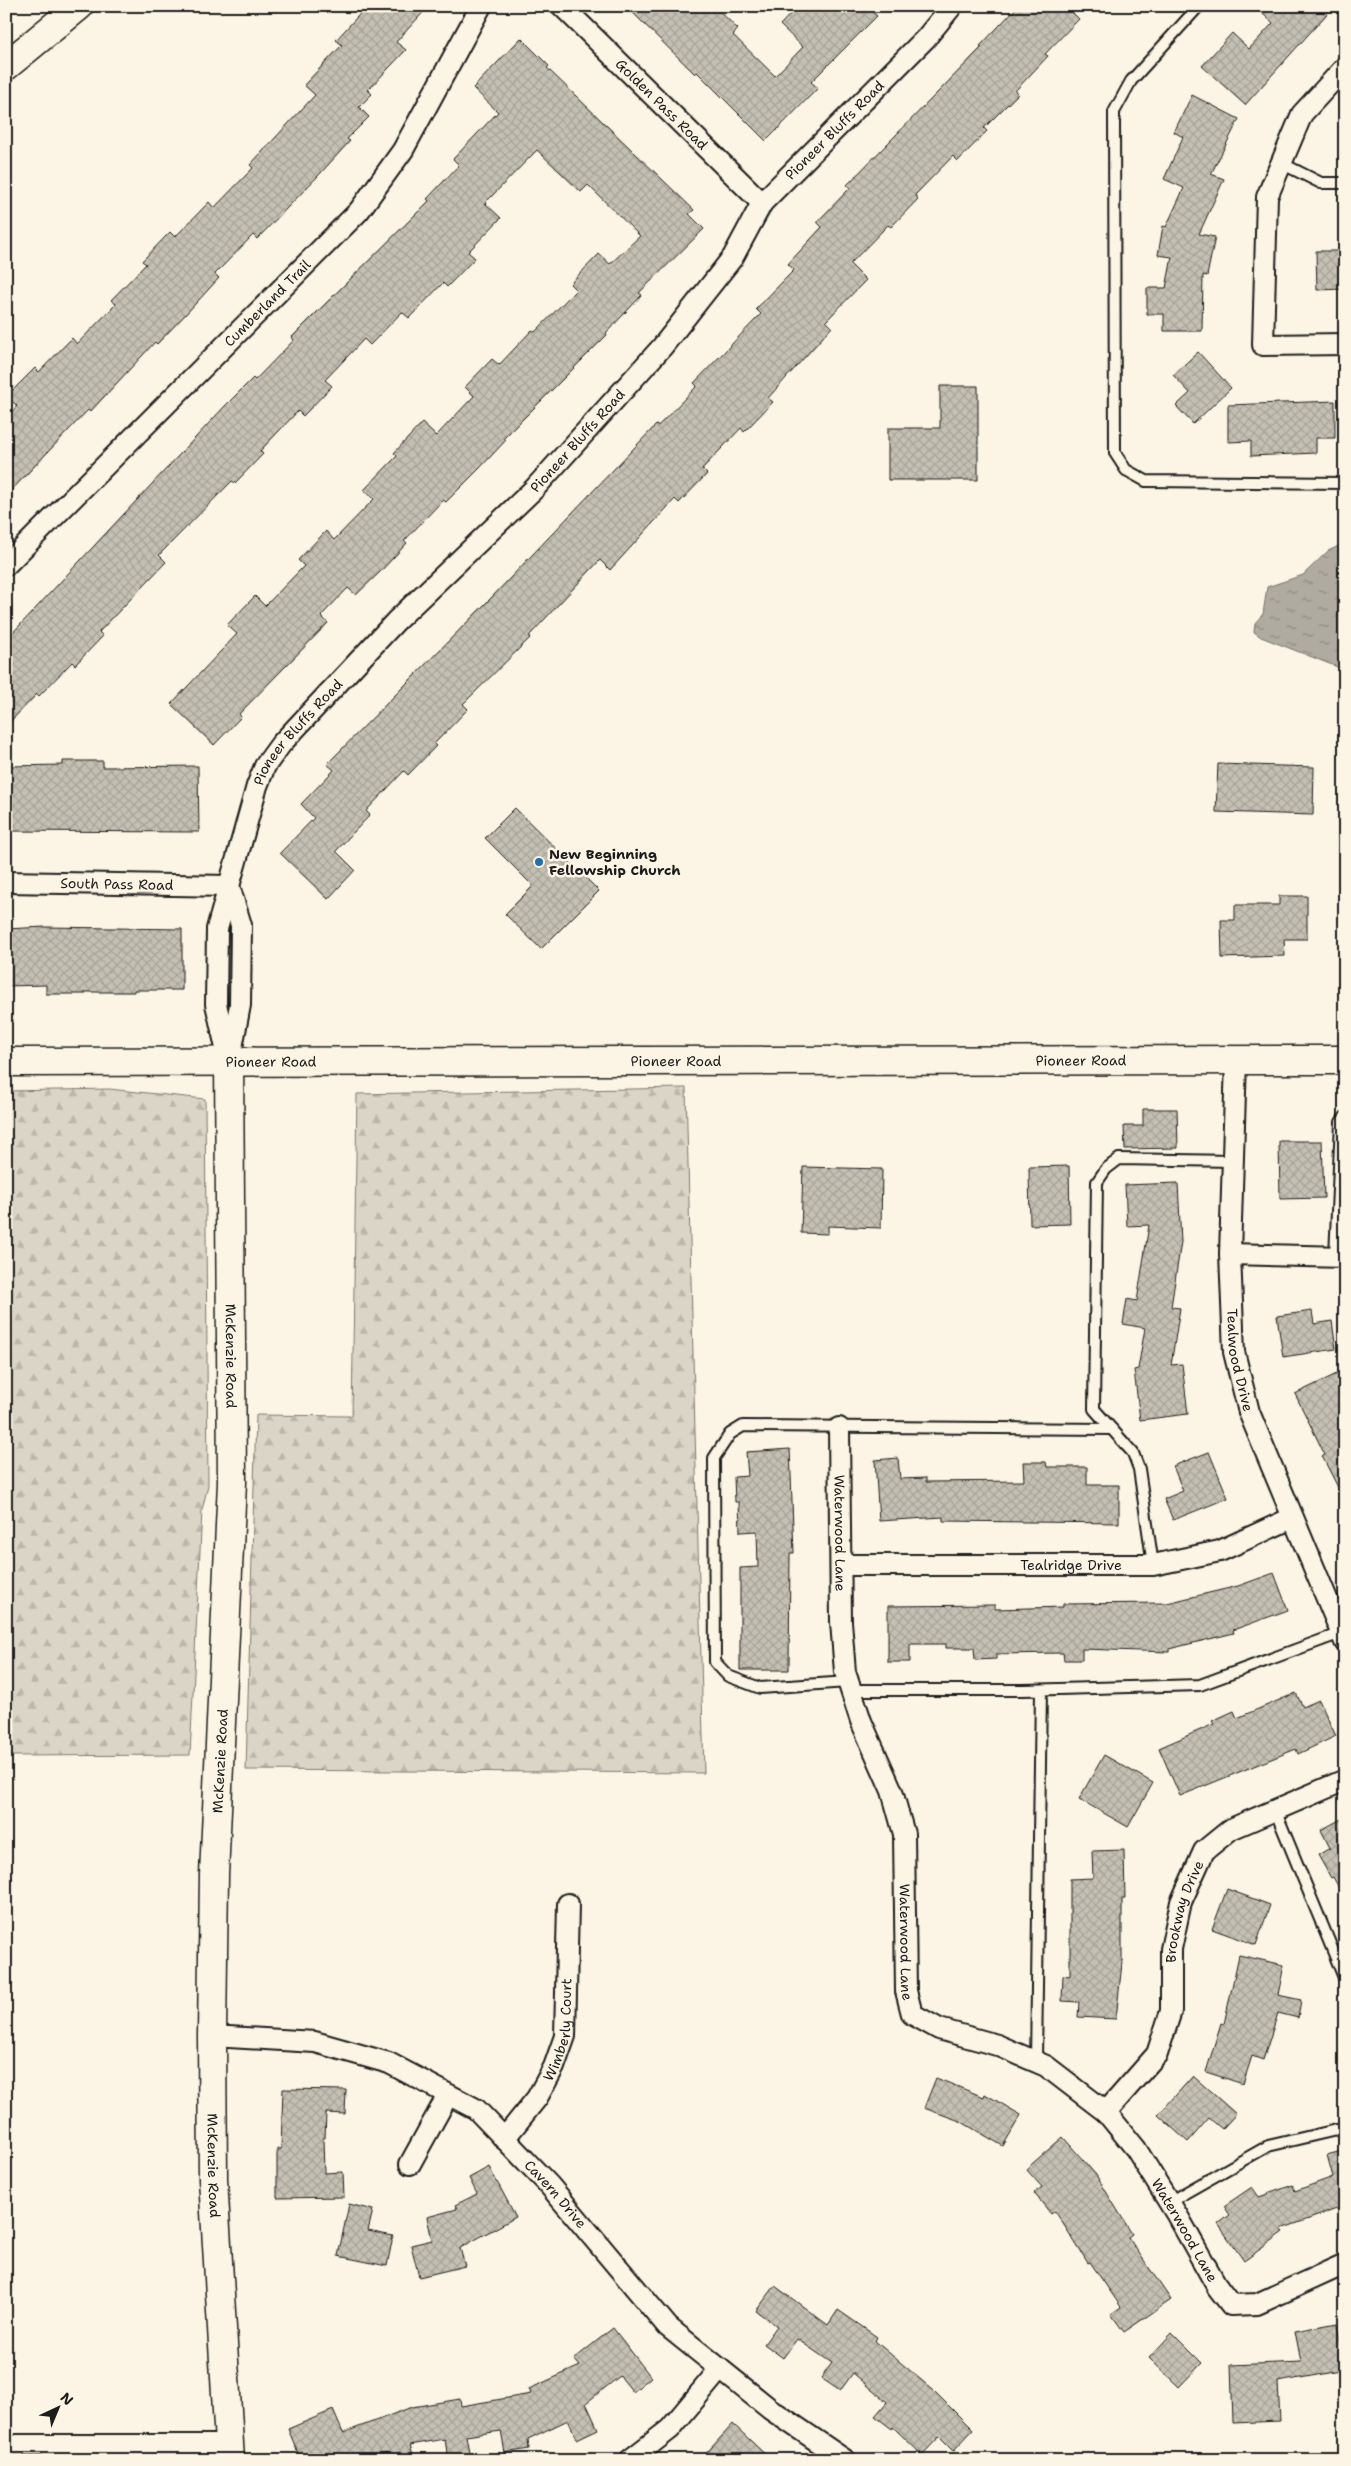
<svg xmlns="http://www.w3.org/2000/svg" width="1351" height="2466" viewBox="0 0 1351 2466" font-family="'Shantell Sans',sans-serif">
  <defs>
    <pattern id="forest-firs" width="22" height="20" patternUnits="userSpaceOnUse" patternTransform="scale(1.25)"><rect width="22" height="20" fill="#dbd5c8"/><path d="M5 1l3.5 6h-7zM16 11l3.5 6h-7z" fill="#bbb6ab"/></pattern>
    <pattern id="water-ripples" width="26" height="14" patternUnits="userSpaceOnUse" patternTransform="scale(1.25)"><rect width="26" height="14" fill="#b0aba1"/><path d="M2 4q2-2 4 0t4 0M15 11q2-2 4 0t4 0" fill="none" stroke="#8e8a82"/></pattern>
    <pattern id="building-cross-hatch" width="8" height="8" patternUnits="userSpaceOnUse" patternTransform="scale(1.25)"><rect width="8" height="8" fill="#c4c0b3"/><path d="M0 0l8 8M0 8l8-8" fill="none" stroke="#a8a499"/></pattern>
  </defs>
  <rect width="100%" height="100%" fill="#fcf5e5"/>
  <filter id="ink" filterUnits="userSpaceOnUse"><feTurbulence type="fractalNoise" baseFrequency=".02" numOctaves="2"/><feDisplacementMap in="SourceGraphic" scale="10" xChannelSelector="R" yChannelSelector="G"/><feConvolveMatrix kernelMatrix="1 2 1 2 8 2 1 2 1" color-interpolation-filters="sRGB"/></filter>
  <g filter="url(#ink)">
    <path fill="url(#forest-firs)" stroke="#7c7872" d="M 686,1088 L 704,1773 L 246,1770 L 256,1415 L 352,1416 L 357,1094 Z
      M 109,1089 L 205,1099 L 208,1485 L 202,1510 L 190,1755 L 6,1756 L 6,1091 Z"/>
    <path fill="url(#water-ripples)" stroke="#75726c" d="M 1345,543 L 1345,670 L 1261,637 L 1254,632 L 1255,623 L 1263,614 L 1267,587 L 1303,575 L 1328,551 Z"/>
    <path fill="url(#building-cross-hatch)" stroke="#1c1c1c" d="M 367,6 L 429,6 L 396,42 L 406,50 L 368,90 L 372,94 L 359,107 L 369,117 L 347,139 L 350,141 L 318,176 L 257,239 L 253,235 L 215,274 L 219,278 L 185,315 L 157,344 L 155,342 L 90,412 L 88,410 L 6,496 L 6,418 L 17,406 L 7,396 L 35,368 L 39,372 L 72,338 L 77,344 L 116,304 L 111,300 L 146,264 L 142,261 L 170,232 L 175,237 L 209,202 L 214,208 L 253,168 L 250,165 L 315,95 L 304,85 L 342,45 L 336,40 Z
      M 626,6 L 714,6 L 738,29 L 733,35 L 775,76 L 803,47 L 780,25 L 798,6 L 866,6 L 877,16 L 811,82 L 818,88 L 766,141 L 697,72 L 695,74 Z
      M 1018,6 L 1066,6 L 1079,19 L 1045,54 L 1048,56 L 1015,91 L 1018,94 L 984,128 L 987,131 L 958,161 L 953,156 L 915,195 L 918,199 L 891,227 L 888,225 L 850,264 L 866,280 L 826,321 L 832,327 L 768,398 L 773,402 L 744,432 L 741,428 L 702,469 L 707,474 L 679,503 L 675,499 L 610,570 L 600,560 L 529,636 L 531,637 L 463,704 L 468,709 L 434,744 L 436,746 L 408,775 L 404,771 L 366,811 L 370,815 L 336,851 L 355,870 L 328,899 L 280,853 L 314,818 L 301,804 L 334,770 L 327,764 L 491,598 L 656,425 L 658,426 L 697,386 L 694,383 L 761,314 L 756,309 L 794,270 L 788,264 L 822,227 L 817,222 L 850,188 L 847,185 L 982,47 L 980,46 Z
      M 1254,6 L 1334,6 L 1245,105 L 1202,66 L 1232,33 L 1249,49 L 1273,23 Z
      M 521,38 L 549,66 L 547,68 L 694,210 L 689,214 L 704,229 L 639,293 L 642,295 L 606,333 L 607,335 L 504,438 L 506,440 L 479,469 L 446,502 L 443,500 L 404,541 L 407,543 L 380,572 L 356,595 L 348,588 L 321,616 L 328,623 L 239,714 L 241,717 L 214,745 L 171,704 L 237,634 L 227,625 L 255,596 L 265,606 L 304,566 L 298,560 L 326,531 L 334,540 L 374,499 L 364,490 L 397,456 L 394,453 L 422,423 L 436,436 L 474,396 L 465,387 L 492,359 L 499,365 L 532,330 L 535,332 L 576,290 L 570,284 L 599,254 L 610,264 L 640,236 L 588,185 L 581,192 L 537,150 L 485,203 L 501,218 L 468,252 L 475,258 L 447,287 L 443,283 L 409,318 L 402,312 L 370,345 L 364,339 L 325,380 L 332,386 L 303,416 L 298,411 L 260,451 L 263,454 L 235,483 L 232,481 L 159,555 L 166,562 L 99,632 L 103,636 L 75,665 L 72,662 L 39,696 L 37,694 L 6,726 L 6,640 L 225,406 L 253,378 L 255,380 L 294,340 L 292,337 L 320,309 L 429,201 L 427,199 L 459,165 L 453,159 L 498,112 L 473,88 Z
      M 1192,95 L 1239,119 L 1211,174 L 1224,179 L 1199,234 L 1215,237 L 1207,276 L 1203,275 L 1202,331 L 1164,331 L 1164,314 L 1147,314 L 1147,288 L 1166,288 L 1172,257 L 1158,255 L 1163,226 L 1166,227 L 1184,188 L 1164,179 L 1183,137 L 1174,132 Z
      M 1316,251 L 1345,251 L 1345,289 L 1317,290 Z
      M 1198,352 L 1231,388 L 1193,424 L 1176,406 L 1190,393 L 1173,375 Z
      M 940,386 L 978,386 L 978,480 L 888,480 L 888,428 L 940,428 Z
      M 1335,401 L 1335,438 L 1316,438 L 1316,453 L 1251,456 L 1251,441 L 1228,442 L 1228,405 Z
      M 63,761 L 103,761 L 103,767 L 198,766 L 199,832 L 6,831 L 6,766 L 63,765 Z
      M 1218,764 L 1314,767 L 1313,815 L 1216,812 Z
      M 515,808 L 599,891 L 541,949 L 505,914 L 533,886 L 485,838 Z
      M 1279,896 L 1307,896 L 1307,939 L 1284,939 L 1285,956 L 1222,958 L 1221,920 L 1235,920 L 1235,905 L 1279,905 Z
      M 45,927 L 182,929 L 182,990 L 134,990 L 134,992 L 85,992 L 85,994 L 46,994 L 46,985 L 6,986 L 6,929 Z
      M 1143,1109 L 1177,1109 L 1178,1148 L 1125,1149 L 1124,1126 L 1143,1126 Z
      M 1279,1141 L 1322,1141 L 1324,1198 L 1280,1199 Z
      M 1069,1166 L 1070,1224 L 1030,1225 L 1029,1167 Z
      M 803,1167 L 882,1169 L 881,1228 L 828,1226 L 828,1234 L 801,1233 Z
      M 1178,1183 L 1181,1242 L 1171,1307 L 1180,1308 L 1171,1365 L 1182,1364 L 1188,1414 L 1140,1420 L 1134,1370 L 1138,1369 L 1145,1328 L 1123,1324 L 1127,1299 L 1137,1301 L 1149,1225 L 1127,1226 L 1125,1185 Z
      M 1312,1311 L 1314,1324 L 1332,1321 L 1336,1349 L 1283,1357 L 1277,1316 Z
      M 1345,1370 L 1345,1501 L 1322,1456 L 1325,1455 L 1295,1394 Z
      M 790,1449 L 794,1553 L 790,1553 L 789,1670 L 740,1670 L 740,1568 L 758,1567 L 757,1531 L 740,1532 L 739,1502 L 735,1502 L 734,1477 L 748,1476 L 746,1452 Z
      M 1209,1452 L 1228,1498 L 1173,1520 L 1164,1499 L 1183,1491 L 1173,1466 Z
      M 898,1458 L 900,1479 L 926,1478 L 926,1482 L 1024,1481 L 1023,1462 L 1046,1462 L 1047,1467 L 1087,1467 L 1087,1485 L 1119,1485 L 1119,1523 L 943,1521 L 943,1517 L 879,1521 L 875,1460 Z
      M 1274,1573 L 1288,1610 L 1233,1630 L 1234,1633 L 1169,1649 L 1169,1652 L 1082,1649 L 1082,1660 L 1064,1660 L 1063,1653 L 996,1654 L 996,1659 L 975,1660 L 974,1648 L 946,1648 L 946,1644 L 910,1644 L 910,1662 L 888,1662 L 888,1606 L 995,1605 L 995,1609 L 1063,1607 L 1063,1604 L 1167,1603 L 1238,1586 Z
      M 1296,1693 L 1303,1707 L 1319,1700 L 1336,1736 L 1298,1754 L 1296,1749 L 1180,1796 L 1159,1748 L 1214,1724 L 1212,1721 L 1234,1711 L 1237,1718 Z
      M 1104,1755 L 1153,1783 L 1128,1827 L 1079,1799 Z
      M 1345,1817 L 1345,1898 L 1333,1877 L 1331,1878 L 1318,1855 L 1330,1848 L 1321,1830 Z
      M 1124,1850 L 1125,1899 L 1122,1899 L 1122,1963 L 1116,2019 L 1078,2017 L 1079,2002 L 1062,2001 L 1063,1975 L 1070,1976 L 1070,1879 L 1093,1878 L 1092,1851 Z
      M 1227,1889 L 1270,1905 L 1256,1945 L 1212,1929 Z
      M 1239,1955 L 1284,1965 L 1278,1995 L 1301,2000 L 1298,2018 L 1278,2013 L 1263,2060 L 1252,2056 L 1243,2084 L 1206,2072 L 1221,2023 L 1224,2024 Z
      M 1193,2076 L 1236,2114 L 1222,2129 L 1209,2118 L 1188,2142 L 1158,2115 Z
      M 936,2078 L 984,2097 L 985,2094 L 1021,2115 L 1003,2146 L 960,2121 L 924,2108 Z
      M 283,2089 L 346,2090 L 345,2114 L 326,2113 L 325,2138 L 323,2138 L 324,2173 L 343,2172 L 344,2197 L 277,2198 L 277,2149 L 281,2149 Z
      M 1063,2137 L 1096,2175 L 1132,2234 L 1128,2237 L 1171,2300 L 1124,2332 L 1111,2314 L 1121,2307 L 1090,2262 L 1088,2263 L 1055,2211 L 1051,2214 L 1034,2193 L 1042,2187 L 1026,2169 Z
      M 1345,2150 L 1345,2206 L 1281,2229 L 1284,2232 L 1244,2261 L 1218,2224 L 1230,2215 L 1224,2206 L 1252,2187 L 1259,2197 L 1293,2185 L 1295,2191 L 1333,2177 L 1327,2155 Z
      M 489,2167 L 516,2217 L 460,2248 L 465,2266 L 419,2277 L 411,2245 L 432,2240 L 427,2217 L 457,2209 L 455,2205 L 477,2194 L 469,2178 Z
      M 349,2204 L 373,2210 L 368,2231 L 393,2236 L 387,2266 L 338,2256 Z
      M 775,2286 L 828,2325 L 838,2310 L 877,2337 L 875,2341 L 933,2390 L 973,2430 L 953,2451 L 939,2437 L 922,2455 L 893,2427 L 892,2429 L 875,2416 L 887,2402 L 853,2373 L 840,2391 L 821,2378 L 832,2363 L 797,2339 L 783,2358 L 764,2344 L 777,2326 L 756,2311 Z
      M 1337,2323 L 1345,2370 L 1278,2382 L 1280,2421 L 1233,2423 L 1231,2365 L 1301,2362 L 1295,2331 Z
      M 613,2328 L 651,2377 L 633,2392 L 620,2376 L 586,2403 L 598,2429 L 577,2439 L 568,2420 L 528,2439 L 529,2449 L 505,2453 L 501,2431 L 466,2436 L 470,2457 L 451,2460 L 448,2460 L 445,2439 L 410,2445 L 415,2460 L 389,2460 L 387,2452 L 362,2460 L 301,2460 L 288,2429 L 333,2410 L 343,2433 L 412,2407 L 460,2399 L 461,2406 L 531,2394 L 529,2389 L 580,2366 L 574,2359 Z
      M 1172,2333 L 1202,2363 L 1179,2387 L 1149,2358 Z
      M 733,2424 L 771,2460 L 700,2460 Z"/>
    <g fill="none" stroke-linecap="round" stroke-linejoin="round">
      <g stroke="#1c1c1c" stroke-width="14">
        <path id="lane" d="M 1199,6 L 1131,81 L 1114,112 L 1115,453 L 1126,470 L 1146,481 L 1345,483
          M 1281,163 L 1321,183 L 1345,183
          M 1335,1256 L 1341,1122 L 1345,1117
          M 1153,1565 L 1139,1469 L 1133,1453 L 1094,1409 L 1097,1182 L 1106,1169 L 1119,1159 L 1233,1161
          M 848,1682 L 760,1688 L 728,1676 L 715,1662 L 714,1458 L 730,1434 L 743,1426 L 1112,1429
          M 851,1690 L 1023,1690 L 1200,1685 L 1341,1633
          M 1275,1810 L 1345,1980
          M 1036,2061 L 1041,1690
          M 1169,2202 L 1268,2146 L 1345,2128"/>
      </g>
      <g stroke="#1c1c1c" stroke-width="24">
        <g id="street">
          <path id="s1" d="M 562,6 L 762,203"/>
          <path d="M 1345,67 L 1302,114 L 1267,197 L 1263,345 L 1345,344"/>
          <path id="s2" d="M 6,565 L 359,211 L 403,150 L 481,6"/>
          <path id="s3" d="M 6,882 L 229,886"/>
          <path d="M 229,886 L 241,925 L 240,1005 L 231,1053"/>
          <path id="s4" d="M 1236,1060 L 1230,1254 L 1234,1352 L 1249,1412 L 1345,1642"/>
          <path id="s5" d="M 229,1061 L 216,1004 L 217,929 L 257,786 L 265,766 L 281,744 L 396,621 L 534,489 L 662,347 L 733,257 L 762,203 L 926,38 L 952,6"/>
          <path d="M 1230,1254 L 1345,1257"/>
          <path id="s6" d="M 839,1428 L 841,1622 L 845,1672 L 861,1721 L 892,1791 L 904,1834 L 906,1991 L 912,2014 L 939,2029 L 997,2045 L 1046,2066 L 1106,2112 L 1136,2149 L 1177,2215 L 1218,2288 L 1231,2305 L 1257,2304 L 1345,2264"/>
          <path id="s7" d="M 841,1565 L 1153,1565 L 1220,1551 L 1292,1518"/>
          <path id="s8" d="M 212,2036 L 315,2042 L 389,2063 L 476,2109 L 549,2185 L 668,2327 L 770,2409 L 845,2460"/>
          <path id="s9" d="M 1106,2112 L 1157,2054 L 1171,2011 L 1171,1949 L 1181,1902 L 1204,1851 L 1231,1829 L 1345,1780"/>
          <path id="s10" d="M 504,2139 L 537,2098 L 554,2067 L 565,2036 L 568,1904"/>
          <path d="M 410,2164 L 448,2095"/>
          <path d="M 6,2445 L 229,2445"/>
          <path d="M 630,2460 L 670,2429 L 720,2369"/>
        </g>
      </g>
      <g stroke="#1c1c1c" stroke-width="31">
        <g id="secondary">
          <path id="s11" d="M 229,1061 L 232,1482 L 214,1875 L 212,2036 L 213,2179 L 230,2460"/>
          <path id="s12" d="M 6,1062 L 1345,1060"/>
        </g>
      </g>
      <g stroke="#1c1c1c" stroke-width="31">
        <path id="primary" d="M 6,66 L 79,6"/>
      </g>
      <use href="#lane" stroke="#fcf5e5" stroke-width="10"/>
      <use href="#street" stroke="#fcf5e5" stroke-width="20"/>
      <use href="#secondary" stroke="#fcf5e5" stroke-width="28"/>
      <use href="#primary" stroke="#fcf5e5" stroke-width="28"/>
    </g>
  </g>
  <circle fill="#1f6fb2" stroke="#fcf5e5" stroke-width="2" cx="539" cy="862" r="5"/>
  <g text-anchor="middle" stroke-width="5" stroke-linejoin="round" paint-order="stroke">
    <g font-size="14" fill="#1c1c1c" stroke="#fcf5e5">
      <text dy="5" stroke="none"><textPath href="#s1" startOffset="140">Golden Pass Road</textPath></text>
      <text dy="5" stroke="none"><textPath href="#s5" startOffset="1160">Pioneer Bluffs Road</textPath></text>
      <text dy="5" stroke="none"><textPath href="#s2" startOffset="370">Cumberland Trail</textPath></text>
      <text dy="5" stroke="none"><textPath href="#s5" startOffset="755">Pioneer Bluffs Road</textPath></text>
      <text dy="5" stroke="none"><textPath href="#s5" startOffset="350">Pioneer Bluffs Road</textPath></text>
      <text dy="5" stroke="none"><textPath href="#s3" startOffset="111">South Pass Road</textPath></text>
      <text dy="5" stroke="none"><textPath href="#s12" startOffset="265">Pioneer Road</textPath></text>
      <text dy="5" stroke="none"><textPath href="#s12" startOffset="1075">Pioneer Road</textPath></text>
      <text dy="5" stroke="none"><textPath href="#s12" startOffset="670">Pioneer Road</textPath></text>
      <text dy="5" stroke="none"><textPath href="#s11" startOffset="295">McKenzie Road</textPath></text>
      <text dy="5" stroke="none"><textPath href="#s4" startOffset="301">Tealwood Drive</textPath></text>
      <text dy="5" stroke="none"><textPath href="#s6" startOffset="105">Waterwood Lane</textPath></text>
      <text dy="5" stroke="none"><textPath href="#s7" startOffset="230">Tealridge Drive</textPath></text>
      <text transform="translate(220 1761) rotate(-87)" y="5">McKenzie Road</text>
      <text dy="5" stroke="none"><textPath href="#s9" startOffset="224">Brookway Drive</textPath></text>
      <text dy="5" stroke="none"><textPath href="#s6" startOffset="525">Waterwood Lane</textPath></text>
      <text dy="5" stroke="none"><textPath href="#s10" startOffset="126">Wimberly Court</textPath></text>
      <text dy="5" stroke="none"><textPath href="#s11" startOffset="1105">McKenzie Road</textPath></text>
      <text dy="5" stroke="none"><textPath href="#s8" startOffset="395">Cavern Drive</textPath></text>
      <text dy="5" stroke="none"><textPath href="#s6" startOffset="960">Waterwood Lane</textPath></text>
    </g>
    <g font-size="14" font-weight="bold" fill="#1c1c1c" stroke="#fcf5e5" text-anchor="start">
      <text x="549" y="859">New Beginning<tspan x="549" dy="16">Fellowship Church</tspan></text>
    </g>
  </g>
  <rect width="1351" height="2466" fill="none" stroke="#fcf5e5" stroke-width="25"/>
  <rect x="12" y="12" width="1326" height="2441" fill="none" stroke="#1c1c1c" stroke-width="2" filter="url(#ink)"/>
  <g transform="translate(58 2408) rotate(44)" stroke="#fcf5e5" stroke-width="4" paint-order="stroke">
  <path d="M0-4L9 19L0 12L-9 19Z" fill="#1c1c1c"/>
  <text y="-8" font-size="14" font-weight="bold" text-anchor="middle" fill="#1c1c1c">N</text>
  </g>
</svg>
